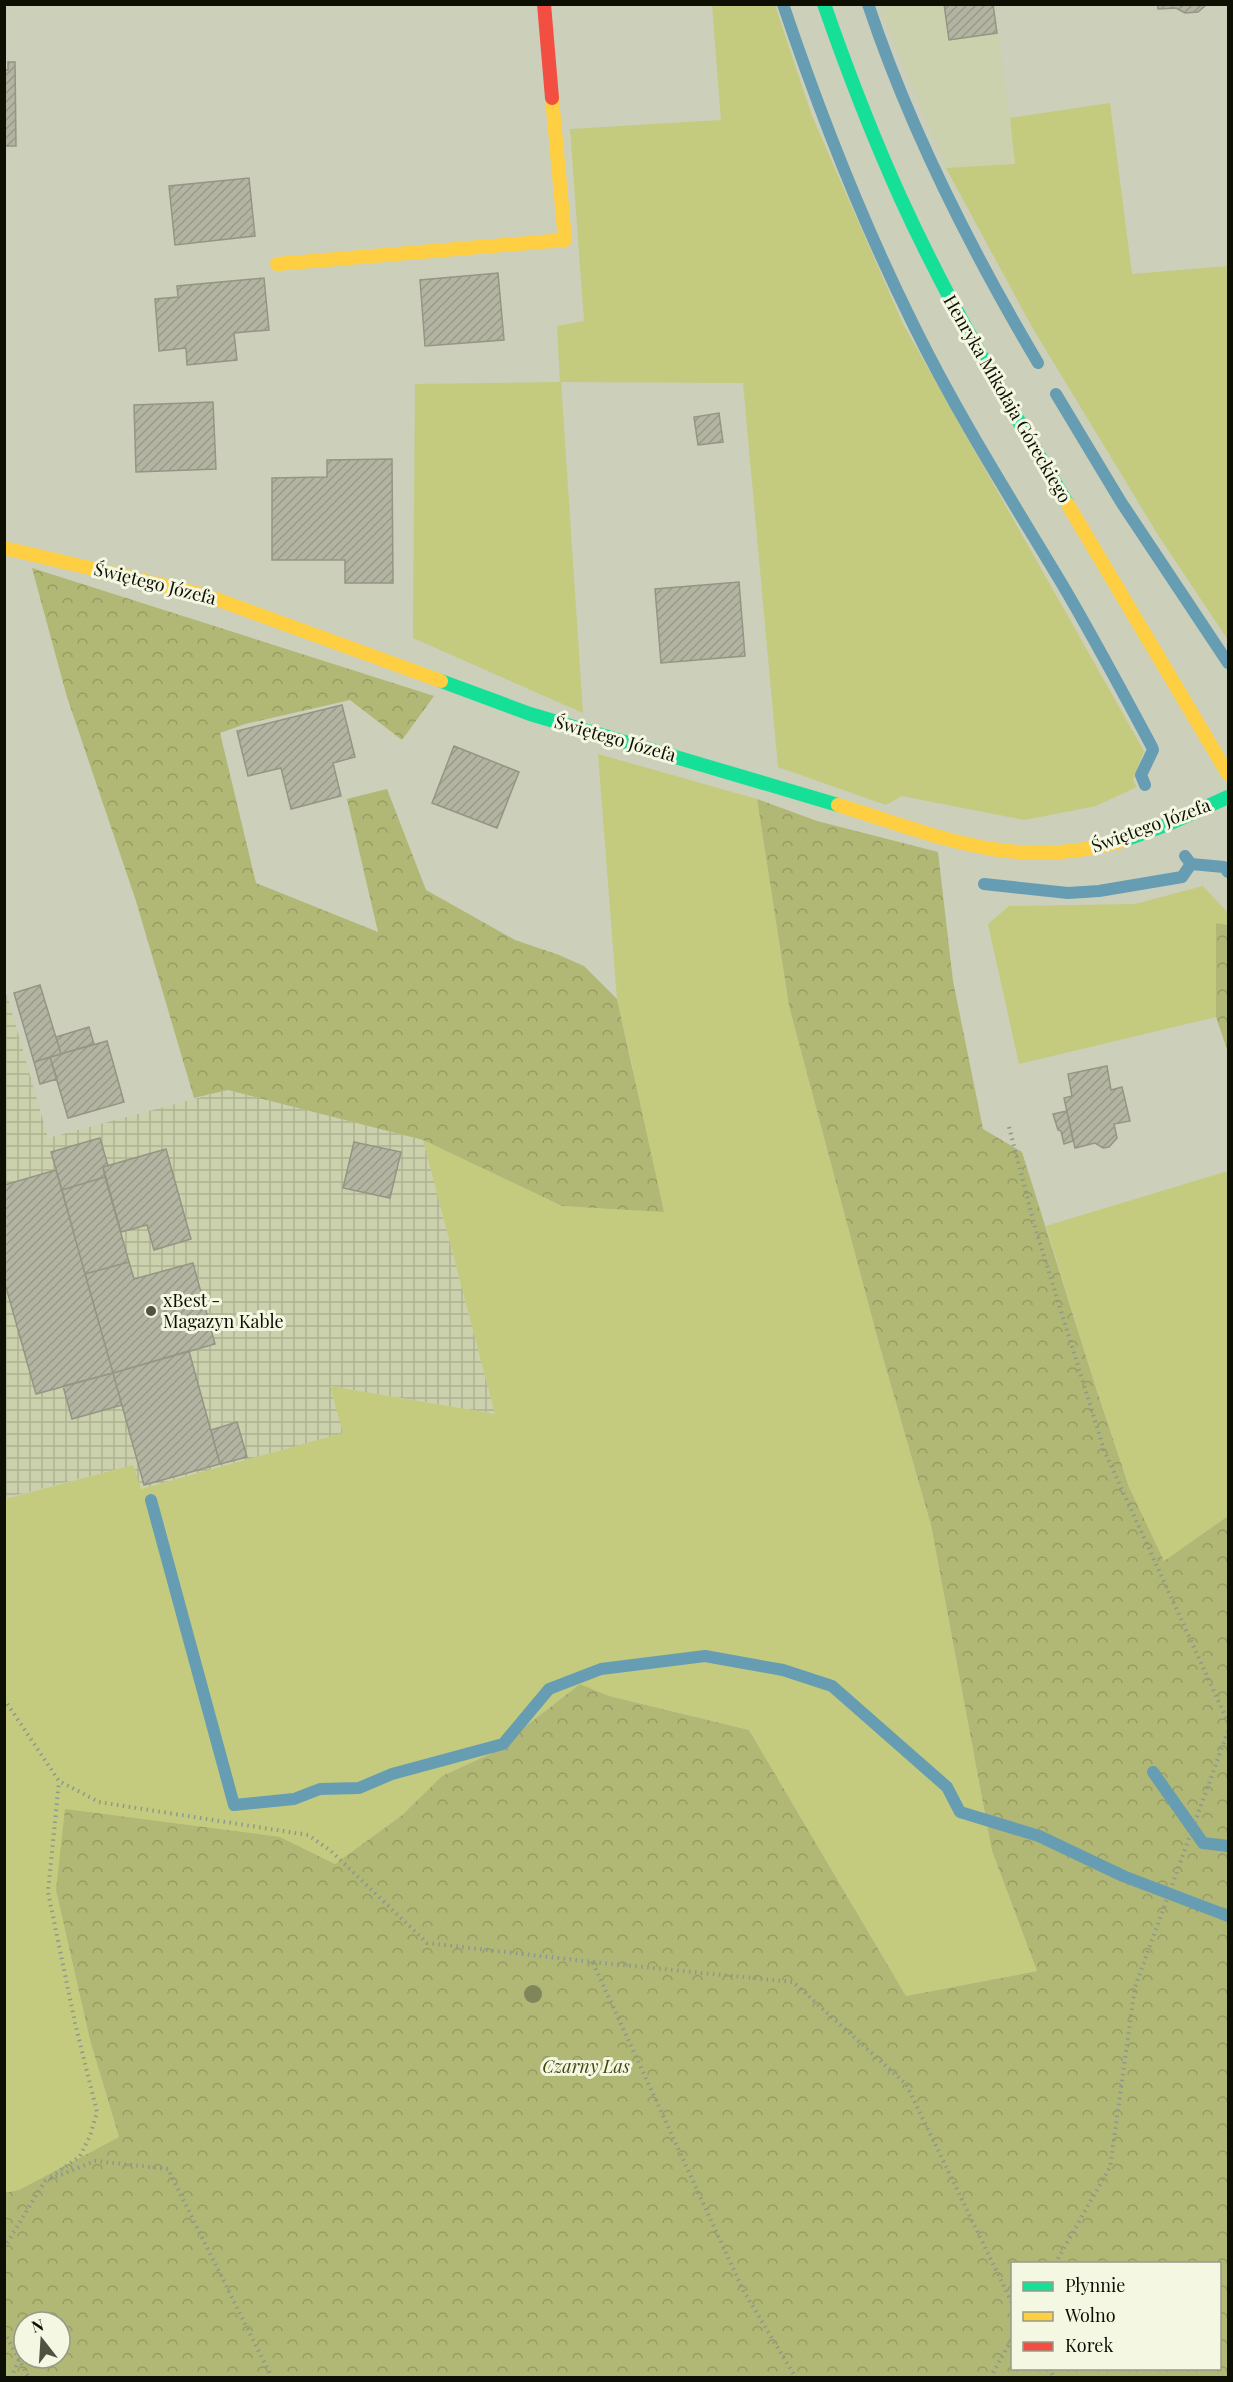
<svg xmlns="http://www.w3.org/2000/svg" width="1233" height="2382" viewBox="0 0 1233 2382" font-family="'Playfair Display',serif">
  <defs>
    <pattern id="industrial-grid" width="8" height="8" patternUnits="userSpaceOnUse" patternTransform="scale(1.5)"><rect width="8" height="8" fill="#cbd1ac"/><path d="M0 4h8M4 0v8" fill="none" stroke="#adb292"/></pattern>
    <pattern id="forest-crowns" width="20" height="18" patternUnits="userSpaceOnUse" patternTransform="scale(1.5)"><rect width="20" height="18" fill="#b1b774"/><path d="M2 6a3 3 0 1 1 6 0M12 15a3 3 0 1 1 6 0" fill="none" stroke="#979c63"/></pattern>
    <pattern id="building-hatch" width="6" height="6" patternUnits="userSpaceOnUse" patternTransform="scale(1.5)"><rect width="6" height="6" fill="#b4b4a2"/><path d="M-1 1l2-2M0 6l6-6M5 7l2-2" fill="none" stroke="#9a9a8a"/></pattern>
  </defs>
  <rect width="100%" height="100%" fill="#cccfb9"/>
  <path fill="#cbd1ac" d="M 879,5 L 994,5 L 1010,118 L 1015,164 L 946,168 Z"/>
  <path fill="url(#industrial-grid)" d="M 5,995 L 7,995 L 48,1138 L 228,1090 L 423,1140 L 495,1414 L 331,1386 L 344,1433 L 140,1489 L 133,1465 L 5,1498 Z"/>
  <path fill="#c4cb7e" d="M 712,5 L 775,5 L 812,116 L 903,324 L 1144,751 L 1133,780 L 1137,787 L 1096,806 L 1024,820 L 902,796 L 886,805 L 778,767 L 743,383 L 561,382 L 583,713 L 413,638 L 415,384 L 560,382 L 557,326 L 584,321 L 570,129 L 721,120 Z
    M 1110,103 L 1132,274 L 1228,266 L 1228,640 L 1160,538 L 1032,327 L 946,168 L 1015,164 L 1010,118 Z
    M 598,754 L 757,799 L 789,1006 L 878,1340 L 931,1525 L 992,1851 L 1037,1971 L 906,1996 L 749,1730 L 609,1696 L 580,1684 L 490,1754 L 442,1776 L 401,1816 L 335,1864 L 280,1837 L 56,1890 L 90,2040 L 119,2137 L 19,2190 L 5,2193 L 5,1499 L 133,1465 L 141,1489 L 343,1433 L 330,1386 L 495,1414 L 423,1140 L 562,1206 L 633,1069 L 617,999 Z
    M 1203,886 L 1228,913 L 1228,925 L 1216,923 L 1216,1017 L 1019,1064 L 988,924 L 1009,906 L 1135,904 Z
    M 1228,1171 L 1228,1516 L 1164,1561 L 1129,1487 L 1094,1382 L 1046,1226 Z"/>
  <path fill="url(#forest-crowns)" fill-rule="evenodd" d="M 32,568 L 434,696 L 402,740 L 350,700 L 245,724 L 220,733 L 256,883 L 378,932 L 347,799 L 387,789 L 426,890 L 515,940 L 559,955 L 584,966 L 617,999 L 664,1212 L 562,1206 L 423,1140 L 228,1090 L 194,1098 L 136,901 L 67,697 Z
    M 757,799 L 817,821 L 938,852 L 953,981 L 983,1129 L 1022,1152 L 1094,1382 L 1129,1487 L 1164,1561 L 1228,1516 L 1228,2377 L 5,2377 L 4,2193 L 19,2190 L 119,2137 L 90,2040 L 56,1890 L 65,1809 L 280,1837 L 335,1864 L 401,1816 L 442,1776 L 490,1754 L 580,1684 L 609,1696 L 749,1730 L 906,1996 L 1037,1971 L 992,1851 L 931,1525 L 878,1340 L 789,1006 ZM 1012,2264 L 1220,2264 L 1220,2368 L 1012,2368 ZM 24,2322 L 60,2322 L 60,2358 L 24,2358 Z
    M 1216,923 L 1228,925 L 1228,1052 L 1216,1017 Z"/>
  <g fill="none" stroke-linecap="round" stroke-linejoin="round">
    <path stroke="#669db2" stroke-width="12" d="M 783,4 C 820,114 862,221 913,324 C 957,414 1011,499 1062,584 C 1094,638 1123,693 1152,747 L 1153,750 L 1141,775 L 1145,785
      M 868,4 C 910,130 971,250 1038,363
      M 1056,394 L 1121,502 L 1228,663
      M 1185,856 L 1191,864 L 1224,867 L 1228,872
      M 984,884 L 1068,893 L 1099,891 L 1182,877 L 1191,864
      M 151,1500 L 234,1805 L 294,1799 L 320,1789 L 359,1788 L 392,1774 L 503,1744 L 549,1689 L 601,1669 L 705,1656 L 783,1670 L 832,1686 L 947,1787 L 960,1812 L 1039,1836 L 1123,1876 L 1228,1916
      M 1153,1772 L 1203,1843 L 1228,1846"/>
  </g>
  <path fill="url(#building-hatch)" stroke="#959584" stroke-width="1.5" d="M 944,4 L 993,4 L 997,33 L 949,40 Z
    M 1158,4 L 1205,4 L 1205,6 L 1198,12 L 1185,13 L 1176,8 L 1158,9 Z
    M 8,62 L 15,62 L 16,146 L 4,146 L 4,70 L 8,70 Z
    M 249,178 L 255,236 L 175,245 L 169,186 Z
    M 498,273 L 504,340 L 425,346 L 420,280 Z
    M 264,278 L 269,330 L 234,333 L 237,360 L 187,365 L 186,348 L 159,351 L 155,299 L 178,297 L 177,286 Z
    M 213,402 L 216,469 L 136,472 L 134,405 Z
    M 719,413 L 723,442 L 698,445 L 694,417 Z
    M 392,459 L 393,583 L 345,583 L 345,560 L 272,560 L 272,478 L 327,477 L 327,460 Z
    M 739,582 L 745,656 L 661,663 L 655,589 Z
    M 342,705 L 355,757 L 333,763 L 341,796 L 291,809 L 281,768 L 248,776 L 237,731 Z
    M 454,746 L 519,772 L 497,828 L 432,803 Z
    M 40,985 L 61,1054 L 34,1062 L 14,993 Z
    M 89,1027 L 94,1044 L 61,1054 L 56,1037 Z
    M 107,1041 L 124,1102 L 68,1118 L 50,1057 Z
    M 50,1057 L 57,1079 L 40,1084 L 34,1062 Z
    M 1107,1066 L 1111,1090 L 1122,1087 L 1130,1121 L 1114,1124 L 1117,1138 L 1109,1147 L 1103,1148 L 1095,1143 L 1075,1148 L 1064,1098 L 1072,1096 L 1068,1074 Z
    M 1067,1111 L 1073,1141 L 1064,1144 L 1061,1131 L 1058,1130 L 1053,1114 Z
    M 100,1138 L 108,1166 L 103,1167 L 105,1177 L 62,1190 L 51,1152 Z
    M 354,1142 L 401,1152 L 390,1198 L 343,1188 Z
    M 166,1149 L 191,1239 L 154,1250 L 147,1225 L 121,1232 L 103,1167 Z
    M 56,1170 L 113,1373 L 36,1394 L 4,1280 L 4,1185 Z
    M 105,1177 L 129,1262 L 85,1274 L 62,1190 Z
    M 129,1262 L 134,1279 L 193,1263 L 215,1344 L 113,1373 L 85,1274 Z
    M 189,1351 L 220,1464 L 144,1485 L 113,1373 Z
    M 113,1373 L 122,1405 L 72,1419 L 63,1386 Z
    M 237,1422 L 247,1457 L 220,1464 L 211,1430 Z"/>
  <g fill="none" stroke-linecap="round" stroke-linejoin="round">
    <path stroke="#8c998e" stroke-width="4" stroke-dasharray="1.5 4.5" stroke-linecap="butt" d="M 1009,1127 L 1035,1227 L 1104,1450 L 1228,1722
      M 4,1699 L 59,1781 L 99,1802 L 308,1835 L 331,1851 L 427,1943 L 593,1962 L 793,1982 L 906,2084 L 1012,2303
      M 593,1963 L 743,2290 L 796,2378
      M 51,2177 L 80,2156 L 90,2136 L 97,2112 L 75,2023 L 48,1892 L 59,1781
      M 4,2248 L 45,2181 L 95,2161 L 168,2169 L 272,2378
      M 1055,2264 L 1110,2167 L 1135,1987 L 1228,1731
      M 4,2332 L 29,2378
      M 1049,2368 L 1054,2378
      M 11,2378 L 19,2360
      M 990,2378 L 1012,2339"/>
    <path stroke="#16e098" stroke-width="14" d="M 824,4 C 847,70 872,135 901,199 C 949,304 1008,404 1067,503
      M 441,681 L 530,714 L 838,805
      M 1122,841 L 1166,825 L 1228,797"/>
    <path stroke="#ffcf43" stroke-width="14" d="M 277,264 L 565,240 L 552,98
      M 1067,503 L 1228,774
      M 4,548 L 205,595 L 441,681
      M 838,805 C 939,836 1014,872 1122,841"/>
    <path stroke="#f24e42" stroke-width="14" d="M 544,4 L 552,98"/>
  </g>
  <circle fill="#81855c" cx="533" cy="1994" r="9"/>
  <circle fill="#505243" stroke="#f4f7e2" stroke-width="2" cx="151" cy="1311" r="6"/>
  <g text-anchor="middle" stroke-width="6" stroke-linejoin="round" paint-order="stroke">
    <g font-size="18" fill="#0e0f03" stroke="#f4f7e2">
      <text transform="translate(1007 399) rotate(60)" y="6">Henryka Mikołaja Góreckiego</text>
      <text transform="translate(155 584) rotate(14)" y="6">Świętego Józefa</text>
      <text transform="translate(615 739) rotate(16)" y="6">Świętego Józefa</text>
      <text transform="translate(1151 826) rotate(-20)" y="6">Świętego Józefa</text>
    </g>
    <g font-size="18" fill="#0e0f03" stroke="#f4f7e2" text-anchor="start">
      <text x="163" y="1307">xBest -<tspan x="163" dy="21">Magazyn Kable</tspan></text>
    </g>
    <g font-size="18" font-style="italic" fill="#434810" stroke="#f4f7e2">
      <text x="586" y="2073">Czarny Las</text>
    </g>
  </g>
  <rect width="1233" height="2382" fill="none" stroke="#0e0f03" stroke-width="12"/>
  <rect x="1011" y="2262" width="210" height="108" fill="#f4f7e2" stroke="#989a89" stroke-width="1.5"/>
  <rect x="1023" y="2282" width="30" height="9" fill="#16e098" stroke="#989a89" stroke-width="1.5"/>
  <text x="1065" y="2292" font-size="18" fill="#0e0f03">Płynnie</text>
  <rect x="1023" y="2312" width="30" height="9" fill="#ffcf43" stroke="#989a89" stroke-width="1.5"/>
  <text x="1065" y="2322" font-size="18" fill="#0e0f03">Wolno</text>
  <rect x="1023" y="2342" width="30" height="9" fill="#f24e42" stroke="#989a89" stroke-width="1.5"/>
  <text x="1065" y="2352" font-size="18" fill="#0e0f03">Korek</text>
  <g transform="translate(42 2340) rotate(343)"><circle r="28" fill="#f4f7e2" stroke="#989a89" stroke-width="1.5"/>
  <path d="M0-4.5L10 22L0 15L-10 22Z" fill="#505243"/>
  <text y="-9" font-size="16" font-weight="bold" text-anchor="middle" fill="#0e0f03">N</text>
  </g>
</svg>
